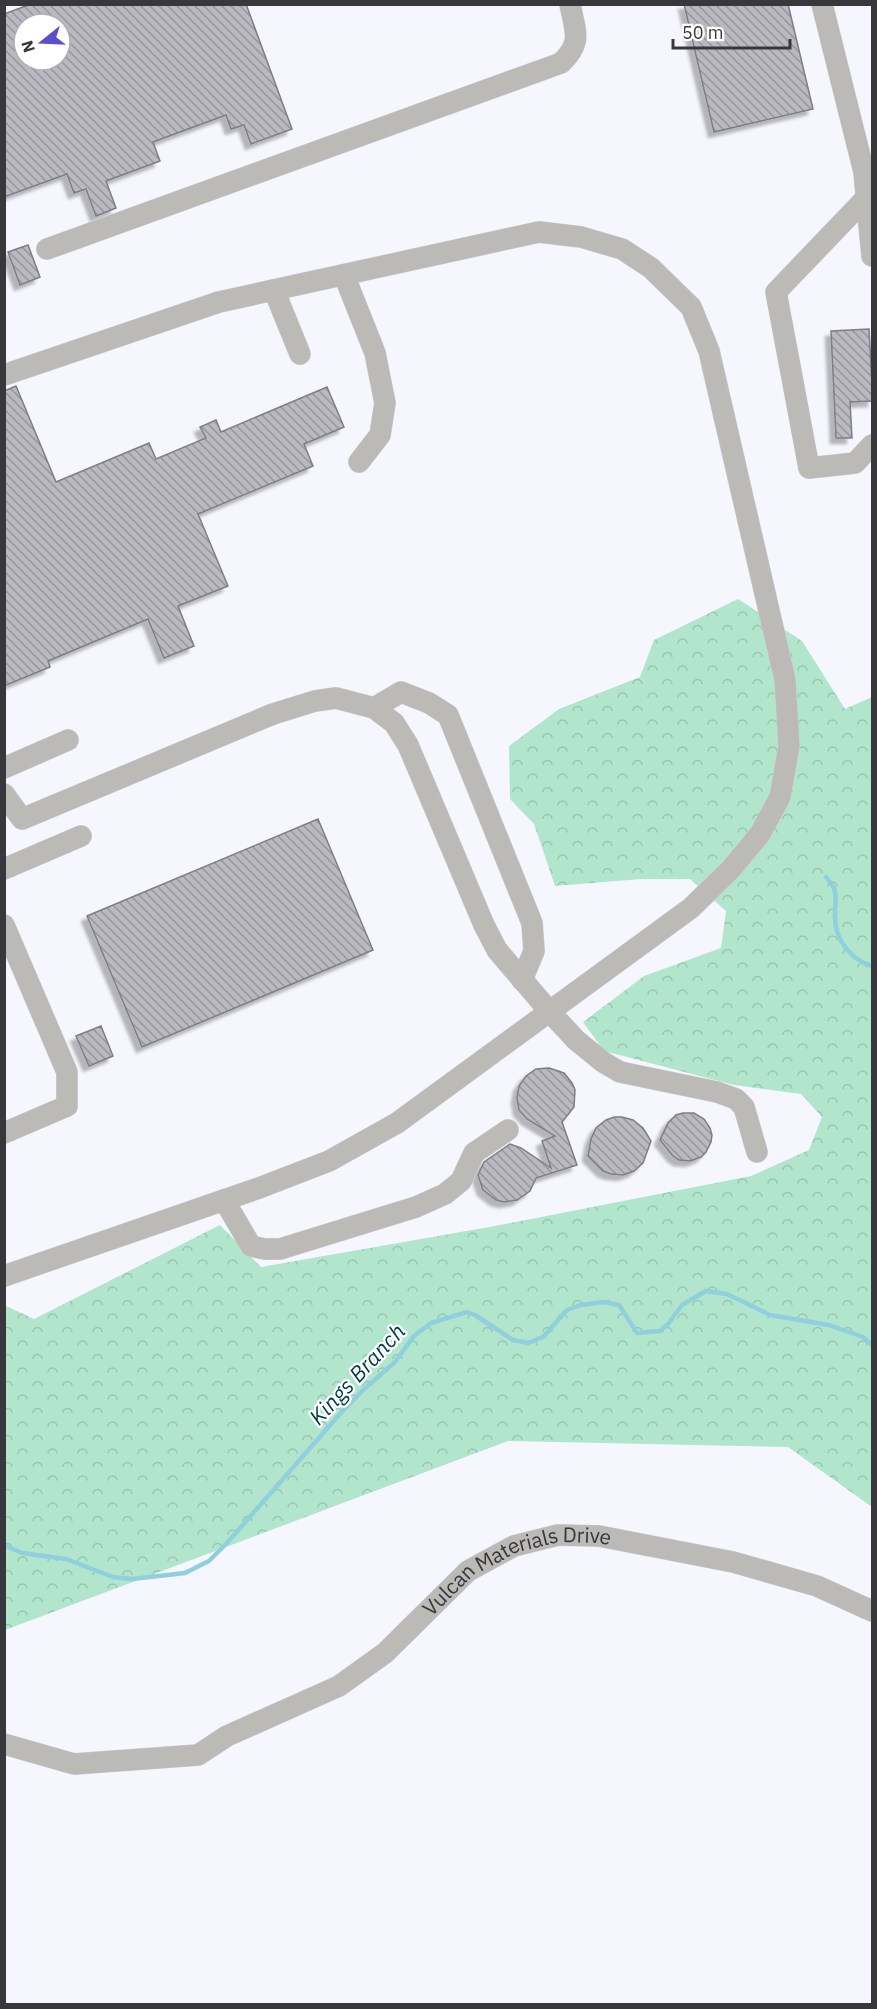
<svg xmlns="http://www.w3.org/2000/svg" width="877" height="2009" viewBox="0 0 877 2009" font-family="'IBM Plex Sans',sans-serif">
  <defs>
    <pattern id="forest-crowns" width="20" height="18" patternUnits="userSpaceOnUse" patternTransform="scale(1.5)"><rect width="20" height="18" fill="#b1e6cc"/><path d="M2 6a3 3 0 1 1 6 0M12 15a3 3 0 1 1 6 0" fill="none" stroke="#99c6b0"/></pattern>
    <pattern id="building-back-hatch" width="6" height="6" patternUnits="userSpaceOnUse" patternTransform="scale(1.5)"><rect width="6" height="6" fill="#bab8c0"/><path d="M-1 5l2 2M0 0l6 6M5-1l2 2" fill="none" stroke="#98979d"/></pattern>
    <filter id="shadow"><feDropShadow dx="-5.5" dy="5.5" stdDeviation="1.5" flood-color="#0004"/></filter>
  </defs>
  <rect width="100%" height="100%" fill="#f6f6ff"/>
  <path fill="url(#forest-crowns)" d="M 738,599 L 802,641 L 845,709 L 872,697 L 872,1507 L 788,1447 L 508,1441 L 5,1630 L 4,1305 L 34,1319 L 220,1225 L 261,1267 L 495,1226 L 751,1176 L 809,1150 L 822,1117 L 801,1094 L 734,1085 L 604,1051 L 583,1022 L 644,976 L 721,948 L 726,911 L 690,879 L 641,879 L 555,886 L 534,824 L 510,799 L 509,746 L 559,709 L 640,677 L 654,640 Z"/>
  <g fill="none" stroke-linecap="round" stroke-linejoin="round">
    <path stroke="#90cfdd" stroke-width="4.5" d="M 826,877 C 829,881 833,885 834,889 C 838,897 834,909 835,917 C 835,940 851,960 872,966
      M 4,1545 L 22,1553 L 66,1559 L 113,1577 L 132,1579 L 185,1573 L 209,1561 L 227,1543 L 339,1415 L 363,1390 L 395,1362 L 414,1336 L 431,1323 L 467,1312 L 475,1315 L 513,1340 L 528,1343 L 543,1337 L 567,1310 L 581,1305 L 603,1302 L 619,1305 L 637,1333 L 660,1331 L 668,1324 L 682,1305 L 706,1291 L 727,1294 L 770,1315 L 829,1325 L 863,1337 L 872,1345"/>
  </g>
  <path fill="url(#building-back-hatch)" stroke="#7f7d85" stroke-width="1.5" fill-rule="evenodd" filter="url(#shadow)" d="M 31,4 L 246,4 L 292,129 L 251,144 L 244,125 L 231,129 L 226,115 L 153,142 L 160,161 L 106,181 L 116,208 L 96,216 L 86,189 L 74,193 L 67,174 L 4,197 L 4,14 ZM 24,24 L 60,24 L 60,60 L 24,60 Z
    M 684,4 L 788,4 L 813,109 L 714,132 Z
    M 28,245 L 40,277 L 20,285 L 8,252 Z
    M 869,329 L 873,401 L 850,402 L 852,438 L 836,438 L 831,331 Z
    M 16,386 L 56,482 L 149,443 L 156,459 L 206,438 L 200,427 L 216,420 L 221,432 L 327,387 L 344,427 L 304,444 L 313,466 L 198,514 L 228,586 L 178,606 L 194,646 L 164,658 L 148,619 L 48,661 L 50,667 L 4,686 L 4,391 Z
    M 318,819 L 373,950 L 142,1047 L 87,916 Z
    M 101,1026 L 113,1056 L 89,1066 L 76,1036 Z
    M 549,1068 L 564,1073 L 572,1083 L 575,1090 L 574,1107 L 562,1122 L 577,1165 L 536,1178 L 530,1191 L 517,1200 L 504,1202 L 496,1200 L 483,1190 L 478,1175 L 484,1162 L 510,1144 L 521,1148 L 551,1168 L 542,1141 L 555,1136 L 527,1119 L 519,1110 L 517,1098 L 519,1086 L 526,1076 L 536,1069 Z
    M 683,1113 L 694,1113 L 704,1119 L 710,1128 L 712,1135 L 711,1142 L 706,1152 L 701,1157 L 690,1161 L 679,1160 L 673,1156 L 660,1140 L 668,1123 L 676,1115 Z
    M 614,1117 L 622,1117 L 633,1120 L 643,1128 L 651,1141 L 643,1163 L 634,1171 L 623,1175 L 611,1174 L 603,1171 L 588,1156 L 591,1139 L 596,1128 L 606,1120 Z"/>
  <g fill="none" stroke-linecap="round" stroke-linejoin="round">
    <g stroke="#d0d0d8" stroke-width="22">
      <g id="minor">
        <path d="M 822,4 L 864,172 L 872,256"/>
        <path d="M 867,197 L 776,292 L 809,468 L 855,463 L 872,445"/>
        <path d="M 47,249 L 561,63 C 583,42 575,32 570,4"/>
        <path d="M 344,275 L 375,353 L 385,403 L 380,435 L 359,462"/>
        <path d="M 274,290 L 300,354"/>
        <path d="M 4,375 L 219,302 L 539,232 L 581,237 L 622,249 L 651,268 L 691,307 L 709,351 L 785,680 L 789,746 L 780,797 L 760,834 L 731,869 L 691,908 L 397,1123 L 329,1161 L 259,1188 L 4,1276"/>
        <path d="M 374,708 L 401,692 L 429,703 L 448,715 L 532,923 L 534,951 L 522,980"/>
        <path d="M 4,768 L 68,740"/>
        <path d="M 4,794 L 22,819 L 273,714 L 315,701 L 336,698 L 374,708 L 394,723 L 408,745 L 484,925 L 497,950 L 549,1011 L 576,1040 L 603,1062 L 620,1072 L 717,1092 L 736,1099 L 744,1107 L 757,1152"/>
        <path d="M 4,869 L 81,836"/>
        <path d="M 4,925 L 67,1072 L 67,1106 L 4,1133"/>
        <path d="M 224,1200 L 251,1246 L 265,1249 L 280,1249 L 416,1207 L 445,1194 L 461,1181 L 474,1153 L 508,1130"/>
        <path id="s1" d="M 4,1744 L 74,1764 L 198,1755 L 227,1736 L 339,1686 L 385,1653 L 468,1571 L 514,1546 L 558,1535 L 599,1536 L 733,1562 L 817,1586 L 872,1611"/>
      </g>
    </g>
    <use href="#minor" stroke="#bcbab7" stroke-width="21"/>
  </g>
  <g text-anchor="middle" stroke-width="4.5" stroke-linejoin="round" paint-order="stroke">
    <g font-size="21" fill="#38383c" stroke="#fff">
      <text dy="7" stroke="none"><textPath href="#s1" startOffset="574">Vulcan Materials Drive</textPath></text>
    </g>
    <g font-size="22" font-style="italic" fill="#003d47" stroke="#fff">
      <text transform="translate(357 1374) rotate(-47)" y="8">Kings Branch</text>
    </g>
  </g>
  <rect width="877" height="2009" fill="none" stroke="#38383c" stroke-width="12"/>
  <g transform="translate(42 42) rotate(252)"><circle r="28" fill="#ffffff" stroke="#afafb1" stroke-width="1.5"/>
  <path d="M0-4.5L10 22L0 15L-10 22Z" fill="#5750c8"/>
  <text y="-9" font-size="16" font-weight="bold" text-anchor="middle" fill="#38383c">N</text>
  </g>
  <path d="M673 39v9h117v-9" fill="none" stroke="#38383c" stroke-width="3"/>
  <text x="682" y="39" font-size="18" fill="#38383c" stroke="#ffffff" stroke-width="4.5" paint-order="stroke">50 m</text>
</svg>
